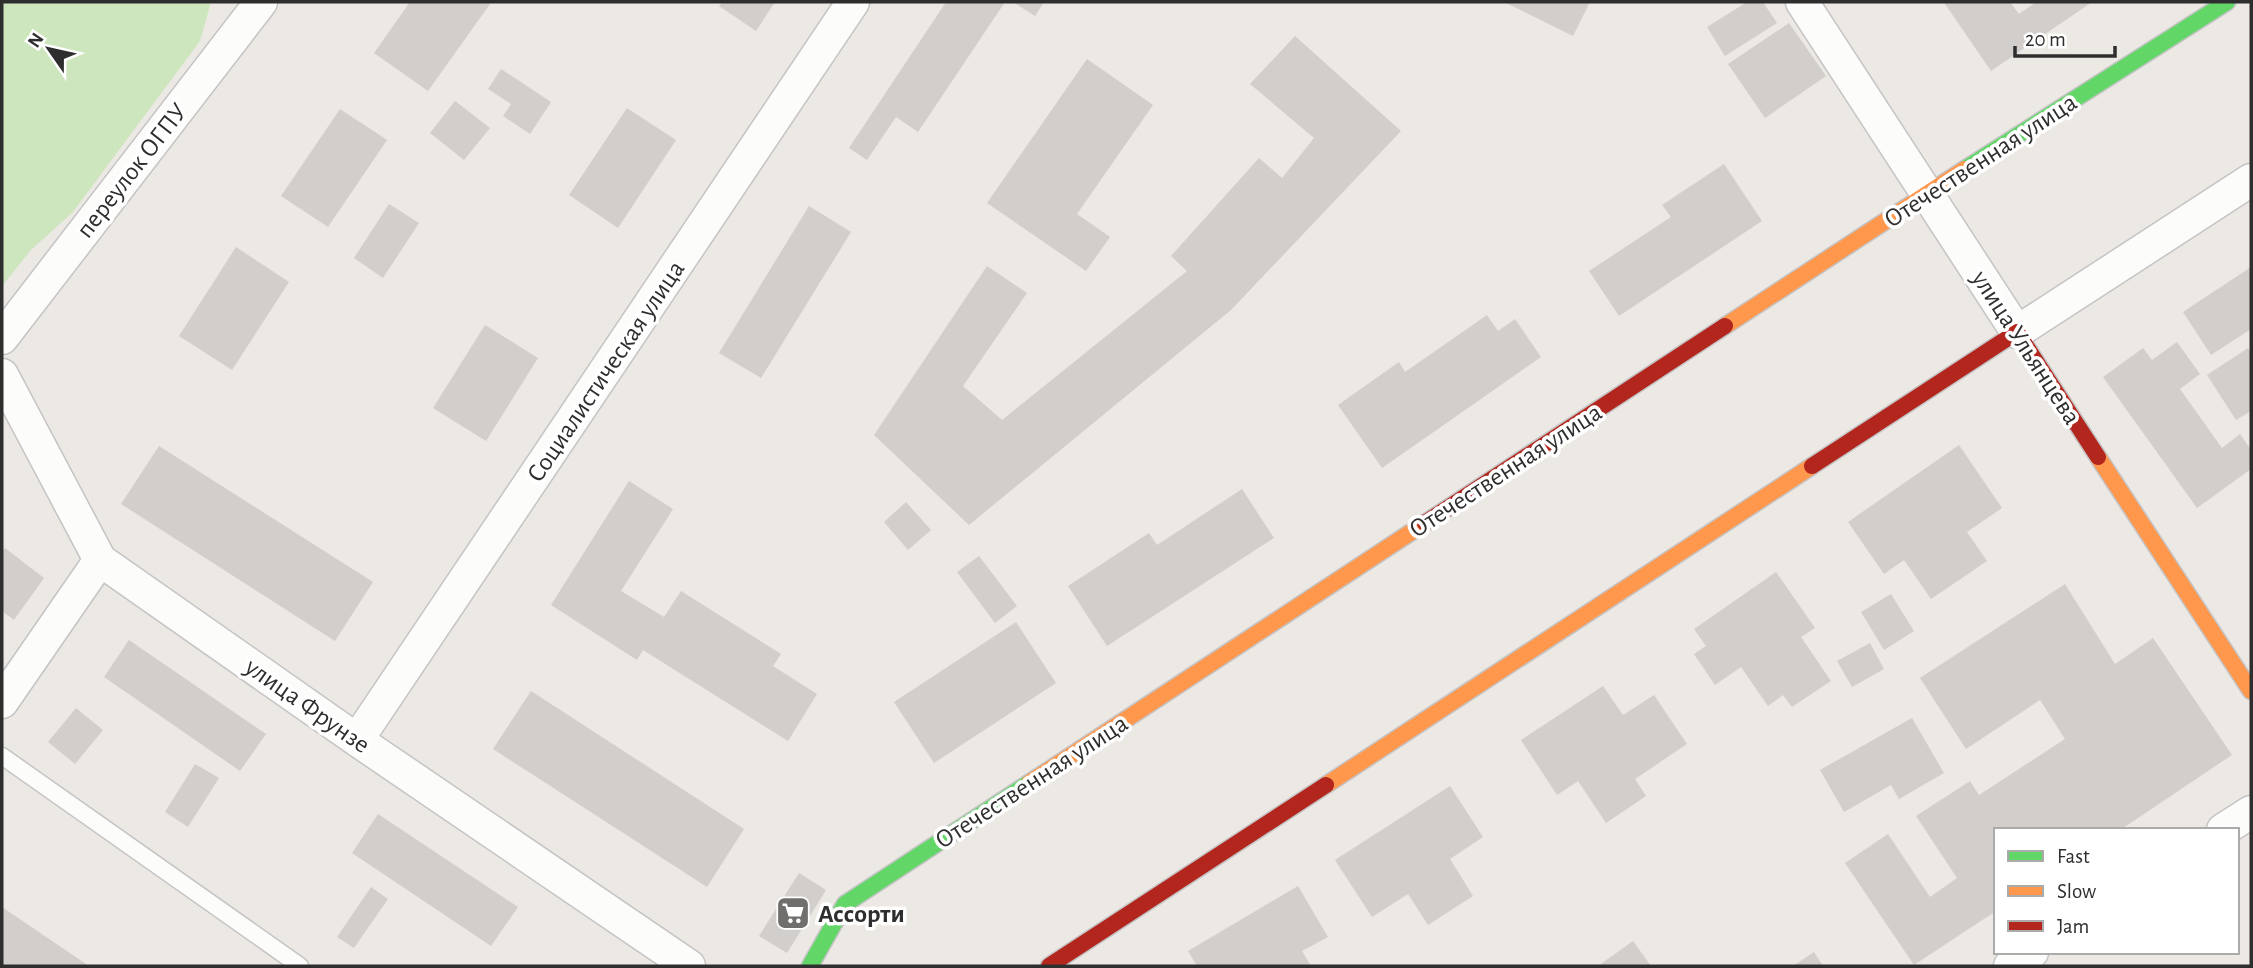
<svg xmlns="http://www.w3.org/2000/svg" width="2253" height="968" viewBox="0 0 2253 968" font-family="'Alegreya Sans',sans-serif">
  <rect width="100%" height="100%" fill="#ece8e4"/>
  <path fill="#cee6be" d="M 2,2 L 211,2 L 200,41 L 73,212 L 31,250 L 2,286 Z"/>
  <path fill="#d1cecb" d="M 410,2 L 487,2 L 490,4 L 428,91 L 374,53 Z
    M 722,2 L 775,2 L 756,31 L 719,6 Z
    M 946,2 L 1005,2 L 918,132 L 896,117 L 867,160 L 849,148 Z
    M 1013,2 L 1044,2 L 1035,16 Z
    M 1504,2 L 1590,2 L 1573,36 Z
    M 1747,2 L 1763,2 L 1777,23 L 1725,56 L 1707,27 Z
    M 1947,2 L 2010,2 L 2019,14 L 2036,2 L 2092,2 L 1991,71 L 1945,4 Z
    M 1789,23 L 1826,76 L 1765,118 L 1728,64 Z
    M 1295,36 L 1401,131 L 1231,310 L 969,525 L 874,435 L 987,266 L 1027,293 L 963,386 L 1002,420 L 1187,271 L 1171,256 L 1259,158 L 1282,178 L 1314,138 L 1250,84 Z
    M 1087,59 L 1153,105 L 1077,214 L 1110,237 L 1086,271 L 987,203 Z
    M 501,69 L 551,102 L 530,134 L 503,116 L 511,104 L 488,89 Z
    M 455,101 L 490,128 L 464,160 L 430,133 Z
    M 627,108 L 676,140 L 618,228 L 569,195 Z
    M 340,109 L 387,140 L 328,227 L 281,196 Z
    M 1724,164 L 1762,221 L 1619,316 L 1589,271 L 1671,217 L 1662,205 Z
    M 389,204 L 419,223 L 383,278 L 354,258 Z
    M 809,206 L 851,232 L 761,378 L 719,353 Z
    M 236,247 L 289,282 L 232,370 L 179,336 Z
    M 2251,267 L 2251,329 L 2211,355 L 2183,312 Z
    M 1487,315 L 1498,331 L 1515,319 L 1541,357 L 1382,468 L 1338,405 L 1399,362 L 1405,372 Z
    M 485,325 L 538,358 L 486,441 L 433,408 Z
    M 2177,342 L 2200,374 L 2180,389 L 2222,448 L 2240,434 L 2251,450 L 2251,469 L 2197,508 L 2103,377 L 2143,348 L 2152,360 Z
    M 2248,348 L 2251,353 L 2251,411 L 2236,420 L 2207,375 Z
    M 1959,445 L 2002,508 L 1967,532 L 1987,561 L 1931,599 L 1904,560 L 1884,574 L 1848,522 Z
    M 159,446 L 373,582 L 335,641 L 121,504 Z
    M 629,481 L 673,509 L 621,591 L 664,617 L 681,591 L 781,654 L 773,666 L 817,694 L 788,741 L 643,650 L 637,660 L 551,605 Z
    M 1242,489 L 1274,538 L 1107,646 L 1068,586 L 1149,533 L 1157,545 Z
    M 906,502 L 931,530 L 908,550 L 884,522 Z
    M 5,548 L 44,578 L 14,620 L 2,611 L 2,552 Z
    M 979,556 L 1017,606 L 995,623 L 957,572 Z
    M 1776,572 L 1815,628 L 1801,637 L 1831,681 L 1792,707 L 1783,695 L 1768,706 L 1741,667 L 1715,685 L 1694,654 L 1706,646 L 1694,629 Z
    M 2065,584 L 2115,664 L 2153,638 L 2232,755 L 2120,830 L 1996,830 L 1996,911 L 1914,965 L 1845,863 L 1888,834 L 1930,897 L 1957,878 L 1916,816 L 1970,781 L 1979,795 L 2065,739 L 2040,700 L 1966,749 L 1920,678 Z
    M 1891,594 L 1914,631 L 1884,650 L 1861,612 Z
    M 1016,622 L 1056,683 L 934,763 L 894,702 Z
    M 129,640 L 266,734 L 240,771 L 104,677 Z
    M 1870,643 L 1884,669 L 1852,687 L 1837,661 Z
    M 1603,686 L 1623,715 L 1654,695 L 1687,744 L 1635,779 L 1646,796 L 1606,823 L 1578,781 L 1557,795 L 1521,740 Z
    M 531,691 L 744,829 L 707,887 L 493,749 Z
    M 76,708 L 103,730 L 75,764 L 48,742 Z
    M 1912,718 L 1944,773 L 1899,799 L 1891,785 L 1844,812 L 1820,770 Z
    M 195,764 L 219,778 L 188,827 L 165,812 Z
    M 1450,786 L 1483,837 L 1450,859 L 1473,896 L 1428,925 L 1408,894 L 1372,917 L 1335,860 Z
    M 378,814 L 518,907 L 491,946 L 352,853 Z
    M 799,873 L 826,890 L 787,953 L 759,936 Z
    M 1298,886 L 1328,937 L 1302,951 L 1311,966 L 1197,966 L 1188,951 Z
    M 371,887 L 388,899 L 354,948 L 337,937 Z
    M 2,907 L 89,966 L 2,966 Z
    M 1633,941 L 1651,966 L 1598,966 Z
    M 1814,952 L 1823,966 L 1793,966 Z"/>
  <g fill="none" stroke-linecap="round" stroke-linejoin="round">
    <g stroke="#c5c4c5" stroke-width="19">
      <path id="lane" d="M 2,756 L 300,966"/>
    </g>
    <g stroke="#c5c4c5" stroke-width="35">
      <path id="street" d="M 1802,2 L 2017,332 L 2251,180
        M 2,338 L 261,2
        M 2,375 L 100,560 L 357,740 L 689,966
        M 2,702 L 100,560
        M 357,740 L 853,2
        M 2223,830 L 2251,812
        M 2010,966 L 2032,952"/>
    </g>
    <g stroke="#c5c4c5" stroke-width="19">
      <path id="fast" d="M 1965,169 L 2227,2
        M 810,966 L 845,904 L 1029,783"/>
    </g>
    <g stroke="#c5c4c5" stroke-width="19">
      <path id="slow" d="M 1725,326 L 1965,169
        M 2098,457 L 2251,691
        M 1029,783 L 1425,523
        M 1326,785 L 1812,466"/>
    </g>
    <g stroke="#c5c4c5" stroke-width="19">
      <path id="jam" d="M 1812,466 L 2017,332 L 2098,457
        M 1425,523 L 1725,326
        M 1049,966 L 1326,785"/>
    </g>
    <use href="#lane" stroke="#fcfcfb" stroke-width="16"/>
    <use href="#street" stroke="#fcfcfb" stroke-width="32"/>
    <use href="#fast" stroke="#63d668" stroke-width="16"/>
    <use href="#slow" stroke="#ff974d" stroke-width="16"/>
    <use href="#jam" stroke="#b3261e" stroke-width="16"/>
  </g>
  <defs>
    <g id="supermarket-square" transform="scale(1.75)"><rect x="-9" y="-9" width="18" height="18" rx="4" fill="#706f6e" stroke="#fff"/><path d="M-6-5.5h2.5l.6 2H6L4.5 2H-2.5L-4.4-4H-6ZM-1.5 3.2a1.3 1.3 0 1 0 .1 0ZM3 3.2a1.3 1.3 0 1 0 .1 0Z" fill="#fff"/></g>
  </defs>
  <g fill-rule="evenodd">
    <use href="#supermarket-square" x="793" y="913"/>
  </g>
  <g text-anchor="middle" stroke-width="7" stroke-linejoin="round" paint-order="stroke">
    <g font-size="26" fill="#2e2e2e" stroke="#fff">
      <text transform="translate(1980 160) rotate(-33)" y="9">Отечественная улица</text>
      <text transform="translate(131 170) rotate(-52)" y="9">переулок ОГПУ</text>
      <text transform="translate(2027 347) rotate(57)" y="9">улица Ульянцева</text>
      <text transform="translate(605 371) rotate(-56)" y="9">Социалистическая улица</text>
      <text transform="translate(1505 470) rotate(-33)" y="9">Отечественная улица</text>
      <text transform="translate(308 705) rotate(35)" y="9">улица Фрунзе</text>
      <text transform="translate(1031 781) rotate(-33)" y="9">Отечественная улица</text>
    </g>
    <g font-size="26" font-weight="bold" fill="#2e2e2e" stroke="#fff" text-anchor="start">
      <text x="818" y="922">Ассорти</text>
    </g>
  </g>
  <rect width="2253" height="968" fill="none" stroke="#2e2e2e" stroke-width="7"/>
  <rect x="1994" y="828" width="245" height="126" fill="#ffffff" stroke="#ababab" stroke-width="2"/>
  <rect x="2008" y="851" width="35" height="10" fill="#63d668" stroke="#ababab" stroke-width="2"/>
  <text x="2057" y="863" font-size="21" fill="#2e2e2e">Fast</text>
  <rect x="2008" y="886" width="35" height="10" fill="#ff974d" stroke="#ababab" stroke-width="2"/>
  <text x="2057" y="898" font-size="21" fill="#2e2e2e">Slow</text>
  <rect x="2008" y="921" width="35" height="10" fill="#b3261e" stroke="#ababab" stroke-width="2"/>
  <text x="2057" y="933" font-size="21" fill="#2e2e2e">Jam</text>
  <g transform="translate(49 49) rotate(304)" stroke="#ffffff" stroke-width="5" paint-order="stroke">
  <path d="M0-5L12 26L0 18L-12 26Z" fill="#2e2e2e"/>
  <text y="-10" font-size="19" font-weight="bold" text-anchor="middle" fill="#2e2e2e">N</text>
  </g>
  <path d="M2015 46v10h100v-10" fill="none" stroke="#2e2e2e" stroke-width="3.5"/>
  <text x="2025" y="46" font-size="21" fill="#2e2e2e" stroke="#ffffff" stroke-width="5" paint-order="stroke">20 m</text>
</svg>
